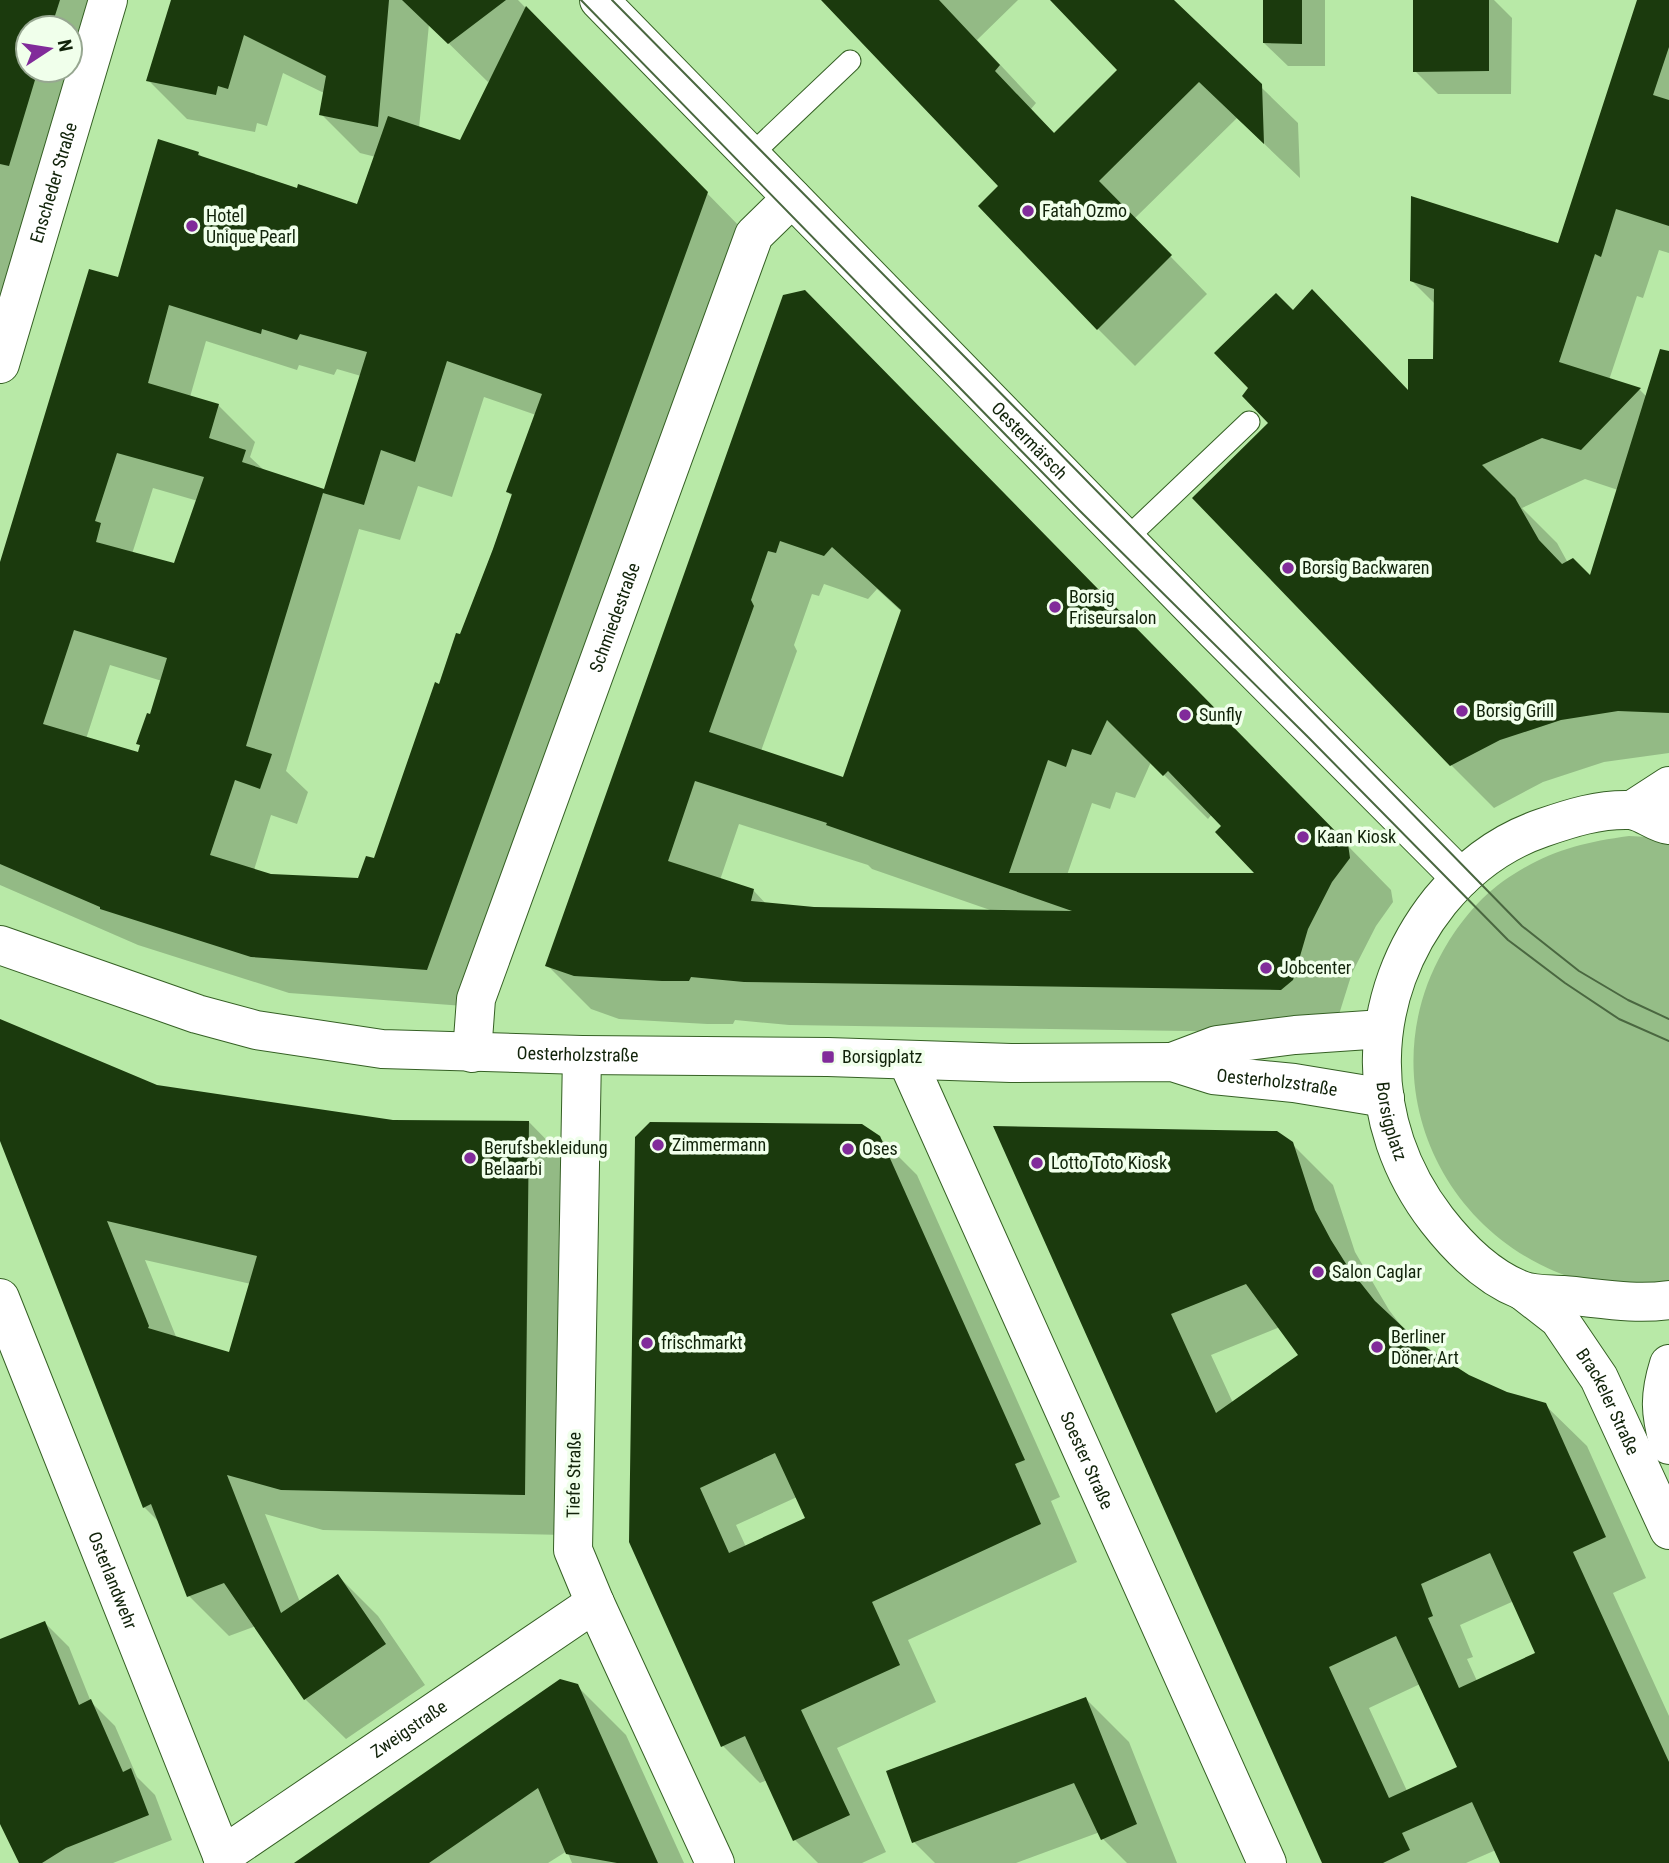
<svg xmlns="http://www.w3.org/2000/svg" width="1669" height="1863" viewBox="0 0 1669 1863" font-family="'Roboto Condensed',sans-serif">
  <rect width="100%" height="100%" fill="#b8e9a7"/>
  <path fill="#95bd87" d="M 1629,836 L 1669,838 L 1669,1284 C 1633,1285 1598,1287 1564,1275 C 1433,1226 1373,1074 1443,951 C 1460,921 1484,892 1514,874 C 1552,850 1585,842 1629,836 Z"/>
  <path fill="#0003" fill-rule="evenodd" d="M 0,0 L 113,0 L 0,373 ZM 28,28 L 70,28 L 70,70 L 28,70 Z
    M 172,0 L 518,0 L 743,230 L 464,1006 L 289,993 L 138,945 L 0,885 L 0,570 L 120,279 L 198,153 L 204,159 L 298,190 L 358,206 L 376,157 L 360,153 L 321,114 L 324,93 L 283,73 L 267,126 L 257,123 L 255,132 L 187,119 L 148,80 ZM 429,24 L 488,82 L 493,77 L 461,142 L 419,128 ZM 206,341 L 297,370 L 299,365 L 334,375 L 337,369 L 361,376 L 325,491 L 266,472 L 250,457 L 255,442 L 218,405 L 190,397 ZM 484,397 L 536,415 L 508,492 L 513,497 L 375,861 L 359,880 L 271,875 L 254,870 L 271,815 L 297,824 L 308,792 L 286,771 L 359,529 L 400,540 L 418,486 L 452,497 ZM 153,488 L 198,501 L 175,565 L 132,554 ZM 110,665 L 162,681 L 151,716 L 138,743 L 142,747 L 139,754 L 86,739 Z
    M 822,0 L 1018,0 L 977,40 L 1036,103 L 1031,109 L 1055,134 L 1119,70 L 1051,0 L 1171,0 L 1298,123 L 1300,178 L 1237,118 L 1134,219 L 1207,294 L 1135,366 L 1098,329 L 1001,186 Z
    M 1264,0 L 1325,0 L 1325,66 L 1288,66 L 1264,43 Z
    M 1415,0 L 1494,0 L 1512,18 L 1511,94 L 1438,94 L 1415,71 Z
    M 1638,0 L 1669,0 L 1669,253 L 1659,250 L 1643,298 L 1637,296 L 1609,380 L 1640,390 L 1647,397 L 1669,399 L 1669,753 L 1604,762 L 1543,782 L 1494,808 L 1451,765 L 1270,423 L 1293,312 L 1410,393 L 1435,361 L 1436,305 L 1411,280 L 1559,245 ZM 1585,479 L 1618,490 L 1591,578 L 1568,563 L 1557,543 L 1522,508 Z
    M 849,336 L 1391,890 L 1393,902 L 1376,926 L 1352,973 L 1336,1024 L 1325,1033 L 789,1025 L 735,1020 L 733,1024 L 707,1024 L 619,1019 L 591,1009 L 547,965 ZM 824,584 L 868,599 L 877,589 L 902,612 L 844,779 L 761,751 L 797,651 L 794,645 L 812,594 L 819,596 ZM 1151,762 L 1208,819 L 1212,814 L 1224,826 L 1258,875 L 1067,875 L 1092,803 L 1110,809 L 1116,792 L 1135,798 ZM 739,824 L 868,865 L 872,869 L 993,911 L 814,909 L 767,905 L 754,891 L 720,880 Z
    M 0,1021 L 157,1087 L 393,1122 L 529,1122 L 569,1163 L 565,1535 L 323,1530 L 265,1514 L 300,1602 L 338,1576 L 378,1616 L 425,1685 L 346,1739 L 305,1699 L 256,1626 L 229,1636 L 189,1596 L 160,1523 L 144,1507 L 0,1138 ZM 145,1260 L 251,1284 L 230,1354 L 177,1339 Z
    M 995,1128 L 1291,1143 L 1333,1185 L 1355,1252 L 1389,1310 L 1406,1332 L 1420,1345 L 1468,1377 L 1507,1394 L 1545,1405 L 1587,1446 L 1646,1578 L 1613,1593 L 1669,1716 L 1669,1863 L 1502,1863 L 1496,1850 L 1466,1863 L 1324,1863 ZM 1280,1327 L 1300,1355 L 1233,1403 L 1211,1355 ZM 1514,1601 L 1537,1654 L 1477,1681 L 1467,1659 L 1473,1657 L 1460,1625 ZM 1420,1684 L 1459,1768 L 1407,1791 L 1369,1708 Z
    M 879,1137 L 917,1175 L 1060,1497 L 1051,1501 L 1077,1562 L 908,1640 L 936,1702 L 837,1748 L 886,1852 L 862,1863 L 818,1863 L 795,1840 L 767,1780 L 760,1783 L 723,1746 L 631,1541 ZM 797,1497 L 808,1519 L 746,1547 L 736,1525 Z
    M 45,1623 L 69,1647 L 91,1702 L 115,1726 L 137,1777 L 155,1795 L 172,1840 L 113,1863 L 21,1863 L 0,1820 L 0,1641 Z
    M 577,1686 L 626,1735 L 684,1863 L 572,1863 L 567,1851 L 548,1863 L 297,1863 Z
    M 1086,1699 L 1129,1742 L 1177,1863 L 1127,1863 L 1103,1839 L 1100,1832 L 1016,1863 L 935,1863 L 914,1842 Z"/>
  <path fill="#1b3a0d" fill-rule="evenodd" d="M 0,0 L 60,0 L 51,28 L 28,28 L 28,70 L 38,70 L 9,166 L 0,164 Z
    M 171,0 L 389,0 L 378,127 L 319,115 L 326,76 L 244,35 L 228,89 L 218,86 L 216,95 L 146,81 Z
    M 402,0 L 506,0 L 448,44 Z
    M 821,0 L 939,0 L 1000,65 L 995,71 L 1054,133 L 1117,70 L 1050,0 L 1174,0 L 1262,84 L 1264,144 L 1199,82 L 1099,181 L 1172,255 L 1097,330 L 978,206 L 998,186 Z
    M 1263,0 L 1302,0 L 1302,44 L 1263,43 Z
    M 1413,0 L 1489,0 L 1489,71 L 1413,72 Z
    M 1637,0 L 1669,0 L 1669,47 L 1653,95 L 1669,100 L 1669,226 L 1616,209 L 1601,257 L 1595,254 L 1559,362 L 1641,388 L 1581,450 L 1542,438 L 1482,465 L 1515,498 L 1539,540 L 1562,564 L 1573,558 L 1590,575 L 1660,349 L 1669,351 L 1669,713 L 1618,711 L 1561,720 L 1500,740 L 1450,766 L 1192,498 L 1268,423 L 1242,396 L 1248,388 L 1214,353 L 1276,293 L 1293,310 L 1312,289 L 1408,390 L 1408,359 L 1433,359 L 1434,289 L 1410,281 L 1411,196 L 1558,243 Z
    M 526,6 L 708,192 L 427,970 L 251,957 L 100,909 L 100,907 L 0,864 L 0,562 L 89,269 L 118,277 L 158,139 L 199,152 L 198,155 L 297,188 L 298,184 L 357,204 L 388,116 L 460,140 ZM 169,305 L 261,334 L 262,329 L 297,340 L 300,334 L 367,352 L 324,489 L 242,462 L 246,450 L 209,438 L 219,404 L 148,383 ZM 447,361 L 542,394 L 506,492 L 512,494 L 493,549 L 460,634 L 456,633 L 439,684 L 435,682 L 374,858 L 366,856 L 358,878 L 271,874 L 210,855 L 235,780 L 260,789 L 272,754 L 246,746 L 323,493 L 364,505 L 381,450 L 415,462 ZM 117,453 L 204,477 L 174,563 L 96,542 L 101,523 L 95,521 ZM 74,630 L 167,658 L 150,714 L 147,713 L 136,744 L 140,745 L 138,752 L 43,724 Z
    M 805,290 L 1348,844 L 1350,858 L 1332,882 L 1308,929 L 1293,980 L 1281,990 L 744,982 L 691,977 L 689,981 L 662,981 L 574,976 L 545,966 L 783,295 ZM 780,541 L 824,556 L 832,547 L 901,610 L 843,777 L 709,732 L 754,606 L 751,600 L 768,551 L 776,553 ZM 1107,720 L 1163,776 L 1168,771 L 1221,826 L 1215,832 L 1254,873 L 1009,873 L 1048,760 L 1066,767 L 1072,749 L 1091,755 ZM 695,781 L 827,823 L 826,825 L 1072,911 L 814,907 L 751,901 L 754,889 L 668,861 Z
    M 0,1019 L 157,1085 L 393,1120 L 529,1121 L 525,1495 L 281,1490 L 227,1475 L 281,1613 L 338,1574 L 386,1644 L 304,1700 L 224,1583 L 187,1597 L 151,1504 L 143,1508 L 0,1141 ZM 107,1221 L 257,1256 L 229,1352 L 148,1328 L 149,1326 Z
    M 650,1122 L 862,1124 L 880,1136 L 1025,1460 L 1015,1464 L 1041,1524 L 872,1602 L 900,1665 L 801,1710 L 850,1815 L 793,1841 L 745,1736 L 721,1747 L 629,1542 L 635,1137 ZM 775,1453 L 805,1518 L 729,1553 L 700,1488 Z
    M 993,1126 L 1277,1131 L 1293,1142 L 1315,1210 L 1331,1240 L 1348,1267 L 1375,1301 L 1421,1344 L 1469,1375 L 1507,1392 L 1546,1403 L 1606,1537 L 1573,1552 L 1669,1762 L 1669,1863 L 1500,1863 L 1472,1802 L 1402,1833 L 1410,1850 L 1383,1863 L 1322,1863 ZM 1246,1284 L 1298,1355 L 1216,1413 L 1171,1314 ZM 1490,1553 L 1535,1653 L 1459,1688 L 1428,1618 L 1433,1616 L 1421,1584 ZM 1396,1636 L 1457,1767 L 1389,1798 L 1329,1667 Z
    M 45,1621 L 79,1705 L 91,1699 L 123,1772 L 131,1768 L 149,1815 L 66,1848 L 42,1863 L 19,1863 L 0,1824 L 0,1639 Z
    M 560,1679 L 578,1684 L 658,1863 L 617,1863 L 566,1854 L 538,1788 L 429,1863 L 294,1863 Z
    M 1086,1697 L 1137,1824 L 1101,1840 L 1074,1783 L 912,1843 L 886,1771 Z"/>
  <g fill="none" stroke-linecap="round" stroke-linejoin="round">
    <g stroke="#356024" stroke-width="23">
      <path id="lane" d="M 751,155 L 850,61
        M 1126,539 L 1249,422"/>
    </g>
    <g stroke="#356024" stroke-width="40">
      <g id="street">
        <path id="s1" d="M 599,0 L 1215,631 L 1461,878"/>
        <path id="s2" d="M 0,364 L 108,0"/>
        <path id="s3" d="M 472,1053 L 476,999 L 754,235 L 792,198"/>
        <path d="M 582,1055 L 573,1550 L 595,1603 L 715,1863"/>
        <path id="s4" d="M 907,1060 L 1267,1863"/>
        <path id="s5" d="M 0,1298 L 225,1863"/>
        <path id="s6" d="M 222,1856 L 595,1603"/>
      </g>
    </g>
    <g stroke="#356024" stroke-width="40">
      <g id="secondary">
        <path d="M 1632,810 L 1669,786"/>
        <path id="s7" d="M 1669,825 C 1655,823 1643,811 1630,810 C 1599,809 1571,818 1542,828 C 1501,842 1467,868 1440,901 C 1364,996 1362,1123 1437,1220 C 1458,1247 1488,1277 1521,1290 C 1533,1295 1551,1294 1563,1295 C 1599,1298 1633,1305 1669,1300"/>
        <path id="s8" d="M 0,945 L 197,1014 L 256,1030 L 382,1049 L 582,1055 L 828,1057 L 1011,1063 L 1172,1062 L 1213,1075 L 1294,1083 L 1385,1098"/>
        <path d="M 1172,1062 L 1217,1045 L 1295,1035 L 1383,1029"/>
        <path id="s9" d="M 1523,1291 L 1559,1319 L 1599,1378 L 1669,1530"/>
        <path d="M 1669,1364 C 1659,1396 1660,1413 1669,1445"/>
      </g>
    </g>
    <use href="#lane" stroke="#fff" stroke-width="21"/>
    <use href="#street" stroke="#fff" stroke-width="38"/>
    <use href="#secondary" stroke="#fff" stroke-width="38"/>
    <path stroke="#4a6740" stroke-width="2" d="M 581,0 L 1080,511 L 1308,737 L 1508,940 L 1565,983 L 1619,1019 L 1669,1041
      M 612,0 L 1042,435 L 1522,926 L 1579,971 L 1628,1000 L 1669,1019"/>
  </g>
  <g fill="#812b9a" stroke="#f0ffeb" stroke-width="2.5">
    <circle cx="1028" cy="211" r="7"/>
    <circle cx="192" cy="226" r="7"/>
    <circle cx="1288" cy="568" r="7"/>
    <circle cx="1055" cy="607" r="7"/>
    <circle cx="1462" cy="711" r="7"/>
    <circle cx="1185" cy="715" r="7"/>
    <circle cx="1303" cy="837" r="7"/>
    <circle cx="1266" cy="968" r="7"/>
    <rect x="821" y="1050" width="14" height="14" rx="3.5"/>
    <circle cx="658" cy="1145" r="7"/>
    <circle cx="848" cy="1149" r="7"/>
    <circle cx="470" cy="1158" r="7"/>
    <circle cx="1037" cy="1163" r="7"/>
    <circle cx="1318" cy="1272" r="7"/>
    <circle cx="647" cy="1343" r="7"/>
    <circle cx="1377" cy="1347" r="7"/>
  </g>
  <g text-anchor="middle" stroke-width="7" stroke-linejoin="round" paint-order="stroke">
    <g font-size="18" fill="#11230a" stroke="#f0ffeb">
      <text dy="6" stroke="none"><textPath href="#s2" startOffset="189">Enscheder Straße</textPath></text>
      <text dy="6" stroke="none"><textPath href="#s1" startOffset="616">Oestermärsch</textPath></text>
      <text dy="6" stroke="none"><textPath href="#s3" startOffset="460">Schmiedestraße</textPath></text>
      <text dy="6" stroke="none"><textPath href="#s8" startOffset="593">Oesterholzstraße</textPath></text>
      <text dy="6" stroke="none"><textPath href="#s8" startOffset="1295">Oesterholzstraße</textPath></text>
      <text dy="6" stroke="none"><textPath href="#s7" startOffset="494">Borsigplatz</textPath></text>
      <text dy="6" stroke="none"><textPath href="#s9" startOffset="142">Brackeler Straße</textPath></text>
      <text dy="6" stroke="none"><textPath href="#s4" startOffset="439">Soester Straße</textPath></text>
      <text transform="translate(574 1475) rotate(-89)" y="6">Tiefe Straße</text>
      <text dy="6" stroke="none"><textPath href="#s5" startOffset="304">Osterlandwehr</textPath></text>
      <text dy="6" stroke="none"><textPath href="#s6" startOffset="226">Zweigstraße</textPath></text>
    </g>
    <g font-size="18" fill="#11230a" stroke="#f0ffeb" text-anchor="start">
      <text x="1042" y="217">Fatah Ozmo</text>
      <text x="206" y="222">Hotel<tspan x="206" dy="21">Unique Pearl</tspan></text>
      <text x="1302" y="574">Borsig Backwaren</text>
      <text x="1069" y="603">Borsig<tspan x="1069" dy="21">Friseursalon</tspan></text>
      <text x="1476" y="717">Borsig Grill</text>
      <text x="1199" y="721">Sunfly</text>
      <text x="1317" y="843">Kaan Kiosk</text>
      <text x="1280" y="974">Jobcenter</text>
      <text x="842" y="1063">Borsigplatz</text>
      <text x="672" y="1151">Zimmermann</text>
      <text x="484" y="1154">Berufsbekleidung<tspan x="484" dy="21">Belaarbi</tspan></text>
      <text x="862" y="1155">Oses</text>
      <text x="1051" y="1169">Lotto Toto Kiosk</text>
      <text x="1332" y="1278">Salon Caglar</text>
      <text x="1391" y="1343">Berliner<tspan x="1391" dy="21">Döner Art</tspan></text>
      <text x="661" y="1349">frischmarkt</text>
    </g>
  </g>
  <g transform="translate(49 49) rotate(78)"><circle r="33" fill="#f0ffeb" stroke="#97a791" stroke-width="2"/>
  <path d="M0-5L12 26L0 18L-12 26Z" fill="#812b9a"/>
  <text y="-10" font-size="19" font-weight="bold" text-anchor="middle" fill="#11230a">N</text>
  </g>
</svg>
